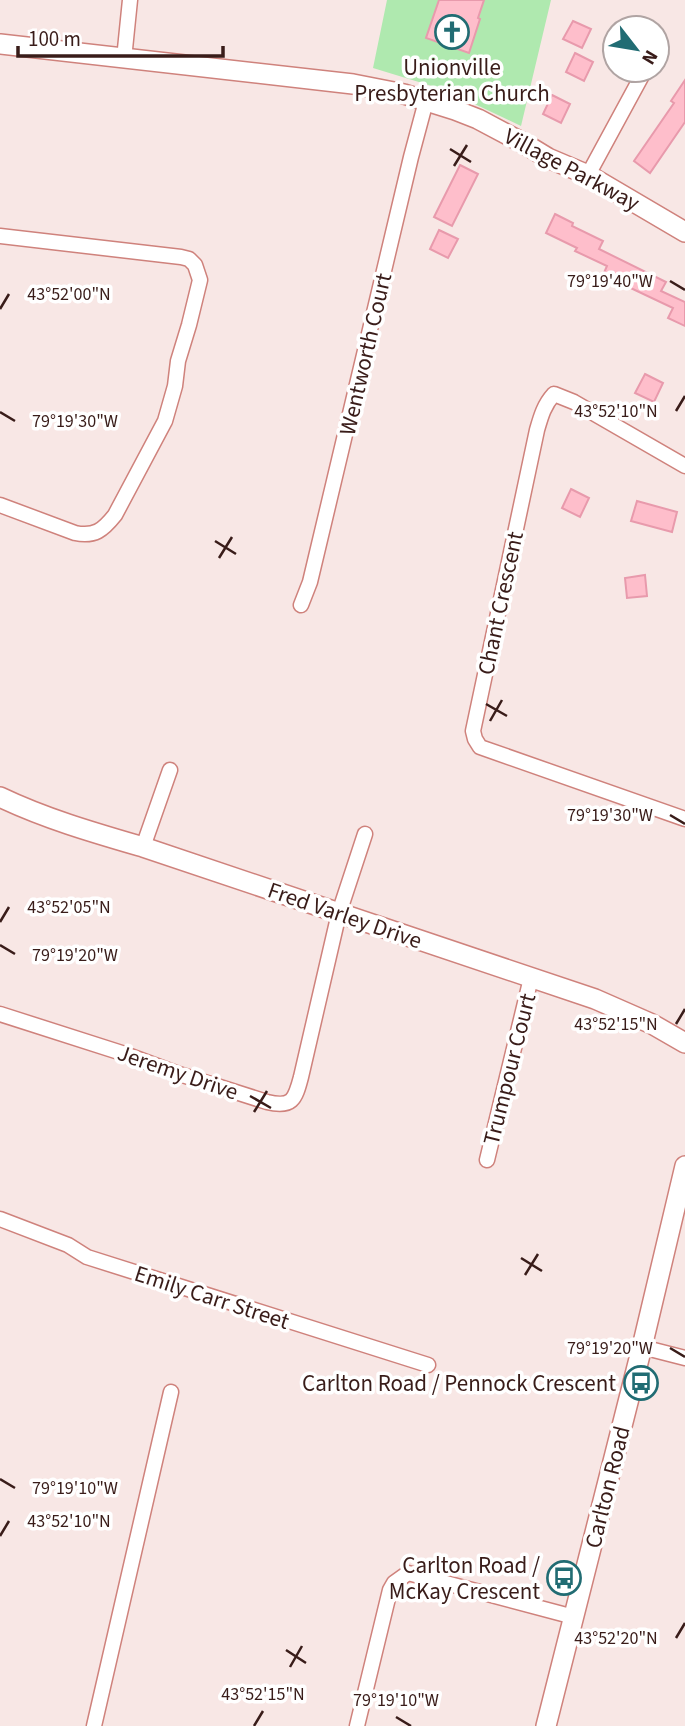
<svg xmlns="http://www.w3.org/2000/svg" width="685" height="1726" viewBox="0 0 685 1726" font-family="'Source Sans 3',sans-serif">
  <rect width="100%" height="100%" fill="#f8e7e5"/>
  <path fill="#afe9af" d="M 387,0 L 551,0 L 521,126 L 445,90 L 373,68 Z"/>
  <path fill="#febecb" stroke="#e89aac" stroke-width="2" d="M 439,0 L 484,0 L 478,18 L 480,19 L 469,53 L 426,38 Z
    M 573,21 L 591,29 L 582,48 L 563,39 Z
    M 575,53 L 593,62 L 584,81 L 566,72 Z
    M 685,80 L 685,122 L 650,173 L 634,161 L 674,103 L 671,101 Z
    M 552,95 L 570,104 L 561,123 L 543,114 Z
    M 460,165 L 478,174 L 452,226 L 434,217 Z
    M 555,214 L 573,223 L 572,226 L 603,241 L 599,249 L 666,282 L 661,291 L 685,302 L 685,326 L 668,318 L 673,308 L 603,275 L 607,266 L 575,251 L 577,248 L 546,233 Z
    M 439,230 L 458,239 L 448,258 L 430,249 Z
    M 645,374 L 663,383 L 654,402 L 635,393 Z
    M 571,489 L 589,498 L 580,517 L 562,508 Z
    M 637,501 L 677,512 L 672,532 L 631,521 Z
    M 645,575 L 647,596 L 627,598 L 625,578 Z"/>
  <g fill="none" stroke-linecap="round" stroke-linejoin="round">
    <g stroke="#cf827c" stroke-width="17">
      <path id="street" d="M 124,59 L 130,0
        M 588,175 L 645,70
        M 0,236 L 181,257 L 189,259 L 195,265 L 200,280 L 189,325 L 178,361 L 175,386 L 165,421 L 115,515 C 103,530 95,537 75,533 L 0,505
        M 685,466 L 574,402 L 554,394 C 544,405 541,416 537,430 L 473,731 L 475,739 L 480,747 L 685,819
        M 301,605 L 310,582 L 411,157 L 426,101
        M 143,847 L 170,770
        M 0,1014 L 125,1054 L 176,1073 L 267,1102 C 292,1108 295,1100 301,1077 L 339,913 L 365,834
        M 487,1160 L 531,978
        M 0,1219 L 68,1245 L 87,1257 L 428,1365
        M 642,1347 L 685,1358
        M 94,1726 L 171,1392
        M 357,1726 L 390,1590 L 394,1583 L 408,1573 L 574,1617"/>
    </g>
    <g stroke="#cf827c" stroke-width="22">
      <path id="secondary" d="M 0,44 L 353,84 L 404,94 L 455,110 L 478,119 L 525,144 L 548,158 L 588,175 L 685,232
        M 0,797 C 46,819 95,833 143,847 L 595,999 L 652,1024 L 685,1043
        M 546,1726 L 642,1347 L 685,1166"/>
    </g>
    <use href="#street" stroke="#fff" stroke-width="14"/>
    <use href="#secondary" stroke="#fff" stroke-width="19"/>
  </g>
  <path fill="none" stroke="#391c19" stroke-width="2.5" d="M 450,149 L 471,162M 454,166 L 467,145M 670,281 L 685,290M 0,309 L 9,294M 676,411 L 685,396M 0,412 L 15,421M 215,541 L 236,554M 219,558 L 232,537M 486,704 L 507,716M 490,721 L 502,700M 670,815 L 685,824M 0,922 L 9,907M 0,945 L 15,954M 676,1024 L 685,1009M 250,1096 L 271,1108M 254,1112 L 267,1091M 521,1258 L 542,1271M 525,1275 L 538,1254M 670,1348 L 685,1357M 0,1479 L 15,1488M 0,1536 L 9,1521M 676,1638 L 685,1623M 286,1650 L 306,1663M 290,1667 L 302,1646M 396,1717 L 411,1726M 254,1726 L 263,1711"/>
  <defs>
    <g id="church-ring" transform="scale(1.75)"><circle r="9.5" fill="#fff" stroke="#216c73" stroke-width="1.5"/><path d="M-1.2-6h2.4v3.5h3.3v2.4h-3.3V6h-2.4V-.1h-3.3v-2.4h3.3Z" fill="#216c73"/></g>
    <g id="bus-ring" transform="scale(1.75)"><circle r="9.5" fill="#fff" stroke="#216c73" stroke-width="1.5"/><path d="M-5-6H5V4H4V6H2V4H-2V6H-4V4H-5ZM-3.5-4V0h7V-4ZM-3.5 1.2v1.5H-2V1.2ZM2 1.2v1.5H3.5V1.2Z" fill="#216c73"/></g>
  </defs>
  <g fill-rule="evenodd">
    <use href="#church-ring" x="452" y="32"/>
    <use href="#bus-ring" x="641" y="1383"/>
    <use href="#bus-ring" x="564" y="1578"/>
  </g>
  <g text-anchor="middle" stroke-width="7" stroke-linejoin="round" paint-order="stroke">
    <g font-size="23" fill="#391c19" stroke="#fff" text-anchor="end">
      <text x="452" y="75" text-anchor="middle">Unionville<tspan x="452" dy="26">Presbyterian Church</tspan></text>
      <text x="616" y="1391">Carlton Road / Pennock Crescent</text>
      <text x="540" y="1573">Carlton Road /<tspan x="540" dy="26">McKay Crescent</tspan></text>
    </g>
    <g font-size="23" fill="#391c19" stroke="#fff">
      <text transform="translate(572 169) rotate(28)" y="8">Village Parkway</text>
      <text transform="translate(365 354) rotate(-77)" y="8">Wentworth Court</text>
      <text transform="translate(500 603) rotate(-78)" y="8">Chant Crescent</text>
      <text transform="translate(345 915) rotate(19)" y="8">Fred Varley Drive</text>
      <text transform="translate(509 1069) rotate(-76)" y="8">Trumpour Court</text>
      <text transform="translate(178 1072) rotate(19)" y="8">Jeremy Drive</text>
      <text transform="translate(212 1297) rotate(18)" y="8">Emily Carr Street</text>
      <text transform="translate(607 1487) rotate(-76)" y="8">Carlton Road</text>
    </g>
  </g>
  <g font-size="18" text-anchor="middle" fill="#391c19" stroke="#fff" stroke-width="7" stroke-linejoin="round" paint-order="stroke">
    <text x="610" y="287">79°19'40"W</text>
    <text x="69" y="300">43°52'00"N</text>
    <text x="616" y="417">43°52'10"N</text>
    <text x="75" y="427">79°19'30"W</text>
    <text x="610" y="821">79°19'30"W</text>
    <text x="69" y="913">43°52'05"N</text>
    <text x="75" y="961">79°19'20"W</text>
    <text x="616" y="1030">43°52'15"N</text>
    <text x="610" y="1354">79°19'20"W</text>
    <text x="75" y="1494">79°19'10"W</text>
    <text x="69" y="1527">43°52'10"N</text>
    <text x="616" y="1644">43°52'20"N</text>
    <text x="263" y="1700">43°52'15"N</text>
    <text x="396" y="1706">79°19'10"W</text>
  </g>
  <g transform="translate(636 49) rotate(121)"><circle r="33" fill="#ffffff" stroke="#b0a4a3" stroke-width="2"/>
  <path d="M0-5L12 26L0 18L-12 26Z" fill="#216c73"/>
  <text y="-10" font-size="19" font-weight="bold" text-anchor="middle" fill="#391c19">N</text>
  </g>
  <path d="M18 46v10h205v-10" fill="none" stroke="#391c19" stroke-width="3.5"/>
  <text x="28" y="46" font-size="21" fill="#391c19" stroke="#ffffff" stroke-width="5" paint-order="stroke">100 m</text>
</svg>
